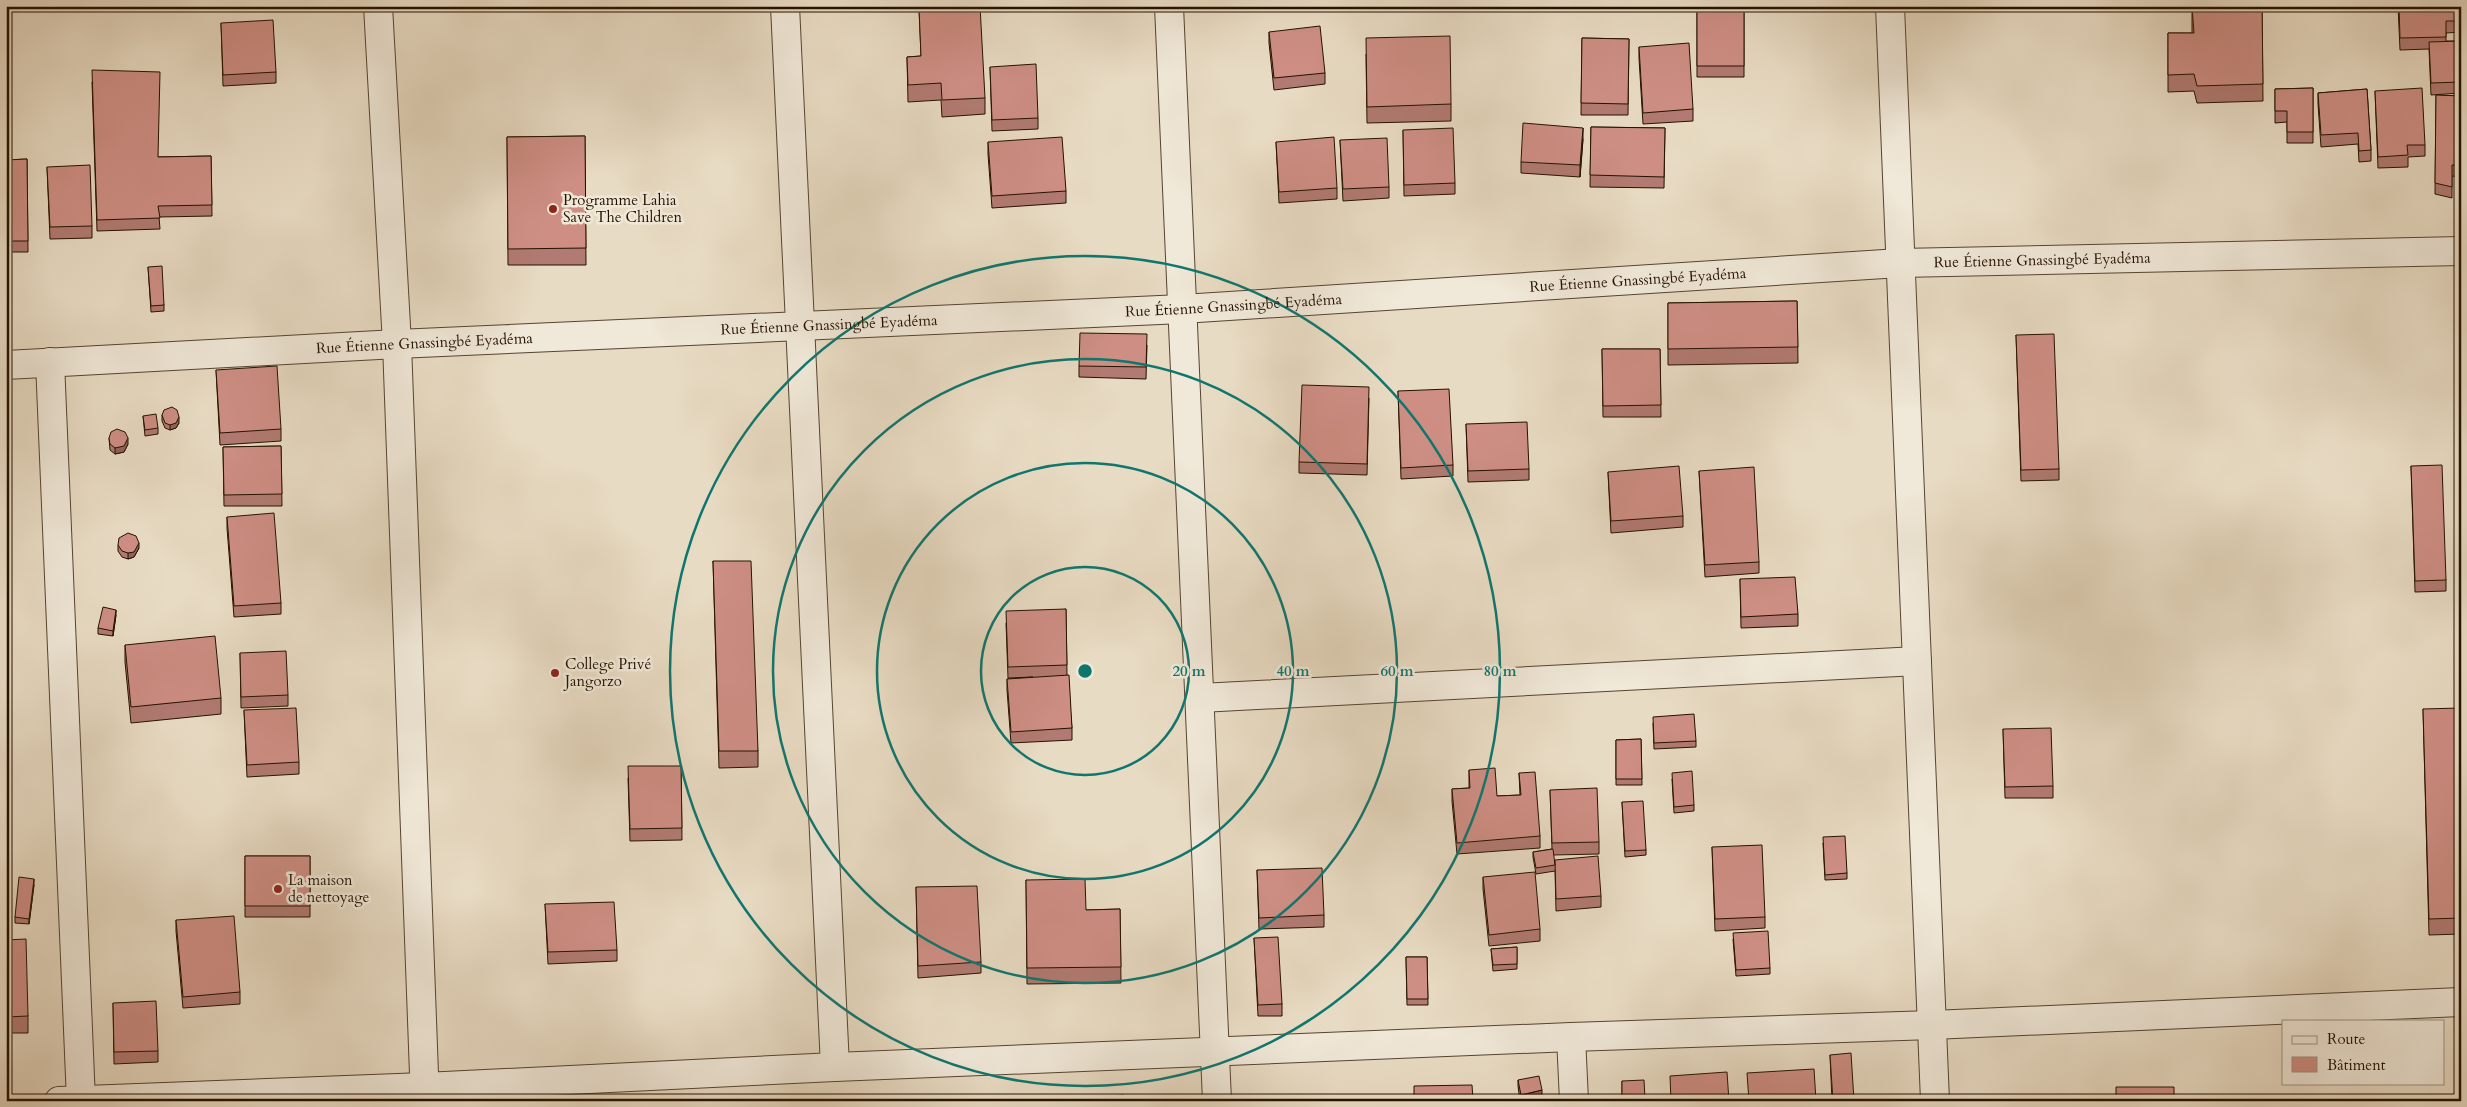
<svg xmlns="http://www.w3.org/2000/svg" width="2467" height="1107" viewBox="0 0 2467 1107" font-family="Cardo,serif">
  <rect width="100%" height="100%" fill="#e8dbc3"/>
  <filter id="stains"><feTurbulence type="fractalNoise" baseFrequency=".004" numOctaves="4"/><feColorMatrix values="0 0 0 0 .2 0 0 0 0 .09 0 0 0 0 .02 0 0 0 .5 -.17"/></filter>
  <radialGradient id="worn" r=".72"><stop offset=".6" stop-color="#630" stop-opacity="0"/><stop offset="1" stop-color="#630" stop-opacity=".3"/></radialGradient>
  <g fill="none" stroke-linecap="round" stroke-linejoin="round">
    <g stroke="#554431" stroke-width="30">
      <g id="minor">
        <path d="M 378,6 L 397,344 L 425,1101"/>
        <path d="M 785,6 L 835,1067"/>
        <path d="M 1169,6 L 1217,1101"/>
        <path d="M 50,362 L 81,1101"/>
        <path id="s1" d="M 6,365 L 397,344 L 1182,309 L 1900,263 L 2461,251"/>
        <path d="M 1200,698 L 1917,661"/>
        <path d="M 1571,1037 L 1574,1101"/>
        <path d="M 59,1101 L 424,1087 L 835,1067 L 1571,1037 L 1932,1025 L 2461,1002"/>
      </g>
    </g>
    <g stroke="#554431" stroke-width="30">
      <path id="tertiary" d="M 1890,6 L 1935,1101"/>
    </g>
    <use href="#minor" stroke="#f0e8d8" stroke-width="28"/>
    <use href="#tertiary" stroke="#f0e8d8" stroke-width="28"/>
  </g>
  <path fill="#b17a72" stroke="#241100" d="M 1697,6 L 1744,6 L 1744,77 L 1697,77 Z
    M 2192,6 L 2262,6 L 2263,101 L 2197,103 L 2194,91 L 2168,92 L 2168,33 L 2192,33 Z
    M 2398,6 L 2461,6 L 2461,32 L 2446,33 L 2446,41 L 2461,41 L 2461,93 L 2431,95 L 2429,49 L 2400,50 Z
    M 919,8 L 985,98 L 985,114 L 942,117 L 941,100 L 908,102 L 907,57 L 921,56 Z
    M 221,23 L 276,72 L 276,83 L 223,86 Z
    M 1269,32 L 1325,73 L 1325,84 L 1274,90 L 1269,43 Z
    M 1582,38 L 1629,39 L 1628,115 L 1581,115 Z
    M 1639,47 L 1693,109 L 1693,121 L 1643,124 L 1639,58 Z
    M 1366,54 L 1451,104 L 1451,121 L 1367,123 Z
    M 990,67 L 1038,118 L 1038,129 L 992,131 Z
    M 92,82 L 158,157 L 211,156 L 212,216 L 159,217 L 160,229 L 97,231 Z
    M 2313,88 L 2313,143 L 2287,143 L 2287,122 L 2275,123 L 2275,89 Z
    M 2367,89 L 2371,150 L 2371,161 L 2359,162 L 2358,144 L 2321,147 L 2318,104 L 2318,93 Z
    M 2375,91 L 2425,145 L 2425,156 L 2408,157 L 2408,167 L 2378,168 Z
    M 2436,95 L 2461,96 L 2461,177 L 2452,176 L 2452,198 L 2435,194 Z
    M 1591,127 L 1665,128 L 1664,188 L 1590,187 Z
    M 1403,130 L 1455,183 L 1455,194 L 1404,196 Z
    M 585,136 L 586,265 L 508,265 L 507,137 Z
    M 1583,139 L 1580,177 L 1521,173 L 1521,162 Z
    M 1340,140 L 1389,187 L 1389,198 L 1343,201 Z
    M 988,142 L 1066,191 L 1066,203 L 992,208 L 988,154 Z
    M 1276,142 L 1337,188 L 1337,199 L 1279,203 Z
    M 27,159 L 28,252 L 6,252 L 6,160 Z
    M 47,167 L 92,226 L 92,238 L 50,239 Z
    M 148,267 L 164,305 L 164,311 L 151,312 Z
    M 1797,301 L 1798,363 L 1668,365 L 1668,303 Z
    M 2016,335 L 2059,469 L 2059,480 L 2021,481 Z
    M 1147,345 L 1146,379 L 1079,377 L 1079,366 Z
    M 1602,349 L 1660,349 L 1661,417 L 1603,417 Z
    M 216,370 L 281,429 L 281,441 L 220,445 Z
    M 1398,391 L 1453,465 L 1453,476 L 1401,479 Z
    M 1369,398 L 1367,475 L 1299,473 L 1299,462 Z
    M 162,415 L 179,423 L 176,428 L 170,430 L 165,428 L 162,421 Z
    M 143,416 L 158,428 L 158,434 L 145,436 Z
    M 1466,424 L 1529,469 L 1529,480 L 1468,482 Z
    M 109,438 L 128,444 L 124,452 L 115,454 L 110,450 Z
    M 281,446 L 282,506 L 224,506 L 223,447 Z
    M 2411,466 L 2446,580 L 2446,591 L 2415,592 Z
    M 1699,471 L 1759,562 L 1759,573 L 1705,577 Z
    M 1608,472 L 1683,516 L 1683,527 L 1611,533 Z
    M 227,517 L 281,603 L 281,614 L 234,617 L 227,528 Z
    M 118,545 L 139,548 L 134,557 L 128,559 L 122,557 L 118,551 Z
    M 713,561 L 758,751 L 758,767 L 719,768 Z
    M 1740,579 L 1798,614 L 1798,626 L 1741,628 Z
    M 1066,609 L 1067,675 L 1072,728 L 1072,740 L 1011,743 L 1007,690 L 1007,679 L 1033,677 L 1008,678 L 1006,623 Z
    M 116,615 L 113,636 L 98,634 L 98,628 Z
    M 125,645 L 221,698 L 221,714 L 131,723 L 125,662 Z
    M 240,653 L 288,695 L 288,706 L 241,708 Z
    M 2423,709 L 2461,726 L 2461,934 L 2429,935 Z
    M 244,710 L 299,762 L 299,774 L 247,777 Z
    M 1653,723 L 1696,741 L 1696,747 L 1654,749 Z
    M 2003,729 L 2053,786 L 2053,798 L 2005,798 Z
    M 1641,739 L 1642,785 L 1616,785 L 1616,740 Z
    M 681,766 L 682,840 L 630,841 L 628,778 Z
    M 1469,770 L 1497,796 L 1520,795 L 1519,773 L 1540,836 L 1540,848 L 1457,854 L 1452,801 L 1452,789 L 1469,788 Z
    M 6,777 L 9,777 L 9,804 L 6,804 Z
    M 1672,779 L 1694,805 L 1694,811 L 1674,813 Z
    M 1550,790 L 1599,842 L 1599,854 L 1553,855 L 1555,865 L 1601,896 L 1601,907 L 1556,911 L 1555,871 L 1536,874 L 1533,857 L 1533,852 L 1552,849 Z
    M 1622,802 L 1646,850 L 1646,855 L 1625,857 Z
    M 1823,843 L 1847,873 L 1847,879 L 1825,880 Z
    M 1712,847 L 1765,917 L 1765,928 L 1715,931 Z
    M 245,856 L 310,856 L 310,917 L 245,917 Z
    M 1257,870 L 1324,915 L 1324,927 L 1259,929 Z
    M 1483,877 L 1540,929 L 1540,941 L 1489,946 L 1483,889 Z
    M 1026,880 L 1086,910 L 1120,909 L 1121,983 L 1027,984 Z
    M 34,885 L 29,924 L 15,923 L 15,917 Z
    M 916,887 L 981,962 L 981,973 L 918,978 Z
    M 545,904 L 617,950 L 617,961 L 548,964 Z
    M 176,920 L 240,992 L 240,1004 L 183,1008 L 176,931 Z
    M 1254,938 L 1282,1004 L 1282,1016 L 1258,1016 Z
    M 1733,939 L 1770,968 L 1770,974 L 1736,976 Z
    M 6,940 L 28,1016 L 28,1033 L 6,1033 Z
    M 1517,947 L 1517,969 L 1493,971 L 1491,949 Z
    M 1406,957 L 1427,957 L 1428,1005 L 1407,1005 Z
    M 113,1003 L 158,1051 L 158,1062 L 114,1064 Z
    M 1830,1055 L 1854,1101 L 1832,1101 Z
    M 1518,1080 L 1542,1096 L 1520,1101 L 1518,1086 Z
    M 1622,1081 L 1645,1099 L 1645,1101 L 1622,1101 Z"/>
  <path fill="#90635c" stroke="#241100" d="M 1583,128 L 1583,139 L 1580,177 L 1580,165 Z
    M 179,417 L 179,423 L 176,428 L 170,430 L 170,425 Z
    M 128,438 L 128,444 L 124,452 L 115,454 L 115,448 Z
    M 139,543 L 139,548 L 134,557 L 128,559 L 128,553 Z
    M 116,610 L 116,615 L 113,636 L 113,631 Z
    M 34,879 L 34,885 L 29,924 L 29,919 Z
    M 1542,1090 L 1542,1096 L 1521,1101 L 1521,1095 Z"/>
  <path fill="#ce8e84" stroke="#241100" d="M 950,6 L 980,6 L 985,98 L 942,100 L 941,83 L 908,85 L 907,57 L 921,56 L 919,8 Z
    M 1697,6 L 1744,6 L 1744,66 L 1697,66 Z
    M 2192,6 L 2262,6 L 2263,84 L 2197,86 L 2194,74 L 2168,75 L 2168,33 L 2194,33 Z
    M 2399,6 L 2461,6 L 2461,21 L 2446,21 L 2446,37 L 2400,38 Z
    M 273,20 L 276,72 L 223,75 L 221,23 Z
    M 1320,26 L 1325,73 L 1274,78 L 1269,32 Z
    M 1450,36 L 1451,104 L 1367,107 L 1366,38 Z
    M 1582,38 L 1629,39 L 1628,104 L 1581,103 Z
    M 2461,41 L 2461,82 L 2431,83 L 2429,42 Z
    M 1689,43 L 1693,109 L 1643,113 L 1639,47 Z
    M 1036,64 L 1038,118 L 992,120 L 990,67 Z
    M 92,70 L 160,72 L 158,157 L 211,156 L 212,205 L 158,206 L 160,218 L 97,220 Z
    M 2313,88 L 2313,132 L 2287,132 L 2287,111 L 2275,111 L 2275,89 Z
    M 2422,88 L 2425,145 L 2407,145 L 2408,155 L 2378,157 L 2375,91 Z
    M 2367,89 L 2371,150 L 2359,151 L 2358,133 L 2321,135 L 2318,93 Z
    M 2436,95 L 2461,96 L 2461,165 L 2452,165 L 2452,187 L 2435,183 Z
    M 1523,123 L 1583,128 L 1580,165 L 1521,162 Z
    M 1591,127 L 1665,128 L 1664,177 L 1590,175 Z
    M 1453,128 L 1455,183 L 1404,185 L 1403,130 Z
    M 585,136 L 586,248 L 508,249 L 507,137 Z
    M 1062,137 L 1066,191 L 992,196 L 988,142 Z
    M 1334,137 L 1337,188 L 1279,192 L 1276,142 Z
    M 1387,138 L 1389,187 L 1343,189 L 1340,140 Z
    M 27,159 L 28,241 L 6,241 L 6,160 Z
    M 90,165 L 92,226 L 50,227 L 47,167 Z
    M 162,266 L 164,305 L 151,306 L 148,267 Z
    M 1797,301 L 1798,347 L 1668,349 L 1668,303 Z
    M 1080,333 L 1147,334 L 1146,367 L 1079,366 Z
    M 2054,334 L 2059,469 L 2021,470 L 2016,335 Z
    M 1602,349 L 1660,349 L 1661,405 L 1603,406 Z
    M 277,366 L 281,429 L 220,433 L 216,370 Z
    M 1302,385 L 1369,387 L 1367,464 L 1299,462 Z
    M 1449,389 L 1453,465 L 1401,468 L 1398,391 Z
    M 172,407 L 177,410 L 179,417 L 176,423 L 170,425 L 165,423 L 162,415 L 164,410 Z
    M 156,414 L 158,428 L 145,430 L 143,416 Z
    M 1527,422 L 1529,469 L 1468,471 L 1466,424 Z
    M 117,429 L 125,432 L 128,438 L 124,446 L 115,448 L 110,444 L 109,438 L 111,432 Z
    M 281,446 L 282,494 L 224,495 L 223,447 Z
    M 2442,465 L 2446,580 L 2415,581 L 2411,466 Z
    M 1679,466 L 1683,516 L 1611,521 L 1608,472 Z
    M 1754,467 L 1759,562 L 1705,565 L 1699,471 Z
    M 274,513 L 281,603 L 234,606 L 227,517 Z
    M 128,533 L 136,536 L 139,543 L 134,552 L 128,553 L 122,551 L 118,545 L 119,538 Z
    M 713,561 L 751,561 L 758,751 L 719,751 Z
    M 1795,577 L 1798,614 L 1741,617 L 1740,579 Z
    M 103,607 L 116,610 L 113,631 L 98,628 Z
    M 1066,609 L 1067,665 L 1008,667 L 1006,611 Z
    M 215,636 L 221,698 L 131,707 L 125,645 Z
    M 286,651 L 288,695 L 241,697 L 240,653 Z
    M 1069,675 L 1072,728 L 1011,732 L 1007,679 Z
    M 296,708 L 299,762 L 247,765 L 244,710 Z
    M 2460,708 L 2461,918 L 2429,919 L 2423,709 Z
    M 1694,714 L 1696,741 L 1654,743 L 1653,717 Z
    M 2051,728 L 2053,786 L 2005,787 L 2003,729 Z
    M 1641,739 L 1642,779 L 1616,779 L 1616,740 Z
    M 628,766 L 681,766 L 682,828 L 630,829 Z
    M 1495,768 L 1497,796 L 1521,795 L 1519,773 L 1535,772 L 1540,836 L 1457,843 L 1452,789 L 1470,788 L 1469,770 Z
    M 1692,771 L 1694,805 L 1674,807 L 1672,773 Z
    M 6,777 L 9,777 L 9,798 L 6,798 Z
    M 1597,788 L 1599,842 L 1552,843 L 1550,790 Z
    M 1643,801 L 1646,850 L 1625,851 L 1622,802 Z
    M 1845,836 L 1847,873 L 1825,875 L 1823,837 Z
    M 1762,845 L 1765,917 L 1715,919 L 1712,847 Z
    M 1553,849 L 1555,865 L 1536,868 L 1533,852 Z
    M 245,856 L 310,856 L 310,906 L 245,906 Z
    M 1598,856 L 1601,896 L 1556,899 L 1555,860 Z
    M 1322,868 L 1324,915 L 1259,918 L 1257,870 Z
    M 1535,872 L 1540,929 L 1489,935 L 1483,877 Z
    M 19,877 L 34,879 L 29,919 L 15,917 Z
    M 1085,879 L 1086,910 L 1120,909 L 1121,967 L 1027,968 L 1026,880 Z
    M 977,886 L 981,962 L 918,966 L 916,887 Z
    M 614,902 L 617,950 L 548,952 L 545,904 Z
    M 234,916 L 240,992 L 183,997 L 176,920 Z
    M 1768,931 L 1770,968 L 1736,970 L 1733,933 Z
    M 1278,937 L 1282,1004 L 1258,1005 L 1254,938 Z
    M 26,939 L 28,1016 L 6,1017 L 6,940 Z
    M 1517,947 L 1517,964 L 1493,965 L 1491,949 Z
    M 1406,957 L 1427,957 L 1428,999 L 1407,999 Z
    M 156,1001 L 158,1051 L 114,1052 L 113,1003 Z
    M 1851,1053 L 1854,1101 L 1833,1101 L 1830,1055 Z
    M 1814,1069 L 1816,1101 L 1749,1101 L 1747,1073 Z
    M 1727,1072 L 1729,1101 L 1671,1101 L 1670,1076 Z
    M 1539,1076 L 1542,1090 L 1521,1095 L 1518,1080 Z
    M 1644,1080 L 1645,1099 L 1622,1100 L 1622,1081 Z
    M 1472,1085 L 1473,1101 L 1414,1101 L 1414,1086 Z
    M 2116,1087 L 2174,1087 L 2174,1101 L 2116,1101 Z
    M 1124,1095 L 1124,1101 L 1067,1101 L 1067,1098 Z"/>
  <g fill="none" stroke="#0f766e" stroke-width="2.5">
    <circle cx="1085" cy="671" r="104"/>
    <circle cx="1085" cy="671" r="208"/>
    <circle cx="1085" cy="671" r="312"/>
    <circle cx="1085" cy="671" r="415"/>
  </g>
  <g fill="#8f2418" stroke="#f0e8d8" stroke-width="2">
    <circle cx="553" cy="209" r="5"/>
    <circle cx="555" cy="673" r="5"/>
    <circle cx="278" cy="889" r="5"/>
  </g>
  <g text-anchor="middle" stroke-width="5" stroke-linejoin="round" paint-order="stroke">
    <g font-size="15" fill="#241100" stroke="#f0e8d8" text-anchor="start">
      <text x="563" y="205">Programme Lahia<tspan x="563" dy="17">Save The Children</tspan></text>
      <text x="565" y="669">College Privé<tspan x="565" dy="17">Jangorzo</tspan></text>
      <text x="288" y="885">La maison<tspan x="288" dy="17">de nettoyage</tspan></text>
    </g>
    <g font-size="15" fill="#241100" stroke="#f0e8d8">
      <text dy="5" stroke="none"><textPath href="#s1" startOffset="2039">Rue Étienne Gnassingbé Eyadéma</textPath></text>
      <text dy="5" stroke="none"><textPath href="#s1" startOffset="1634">Rue Étienne Gnassingbé Eyadéma</textPath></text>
      <text dy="5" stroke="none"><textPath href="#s1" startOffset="1229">Rue Étienne Gnassingbé Eyadéma</textPath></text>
      <text dy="5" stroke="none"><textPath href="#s1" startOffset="824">Rue Étienne Gnassingbé Eyadéma</textPath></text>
      <text dy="5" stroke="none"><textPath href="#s1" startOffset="419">Rue Étienne Gnassingbé Eyadéma</textPath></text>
    </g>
  </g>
  <circle cx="1085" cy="671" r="8" fill="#0f766e" stroke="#f0e8d8" stroke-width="2.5"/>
  <g font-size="15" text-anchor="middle" font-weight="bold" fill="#0f766e" stroke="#f0e8d8" stroke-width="5" stroke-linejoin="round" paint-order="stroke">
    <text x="1189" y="676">20 m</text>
    <text x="1293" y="676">40 m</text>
    <text x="1397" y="676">60 m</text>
    <text x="1500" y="676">80 m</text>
  </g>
  <rect width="2467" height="1107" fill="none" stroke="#e8dbc3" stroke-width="25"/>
  <rect x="8" y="8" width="2452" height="1092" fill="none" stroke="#241100" stroke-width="2.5"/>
  <rect x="12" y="12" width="2442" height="1082" fill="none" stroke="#241100"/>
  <rect x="2282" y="1020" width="162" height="65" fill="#f0e8d8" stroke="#9e9282"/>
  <rect x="2292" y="1036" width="25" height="8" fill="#f0e8d8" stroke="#9e9282"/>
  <text x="2327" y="1044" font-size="15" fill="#241100">Route</text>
  <rect x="2292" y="1057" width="25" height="15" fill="#ce8e84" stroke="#9e9282"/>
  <text x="2327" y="1070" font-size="15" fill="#241100">Bâtiment</text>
  <rect width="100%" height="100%" filter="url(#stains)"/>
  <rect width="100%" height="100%" fill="url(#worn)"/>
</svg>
